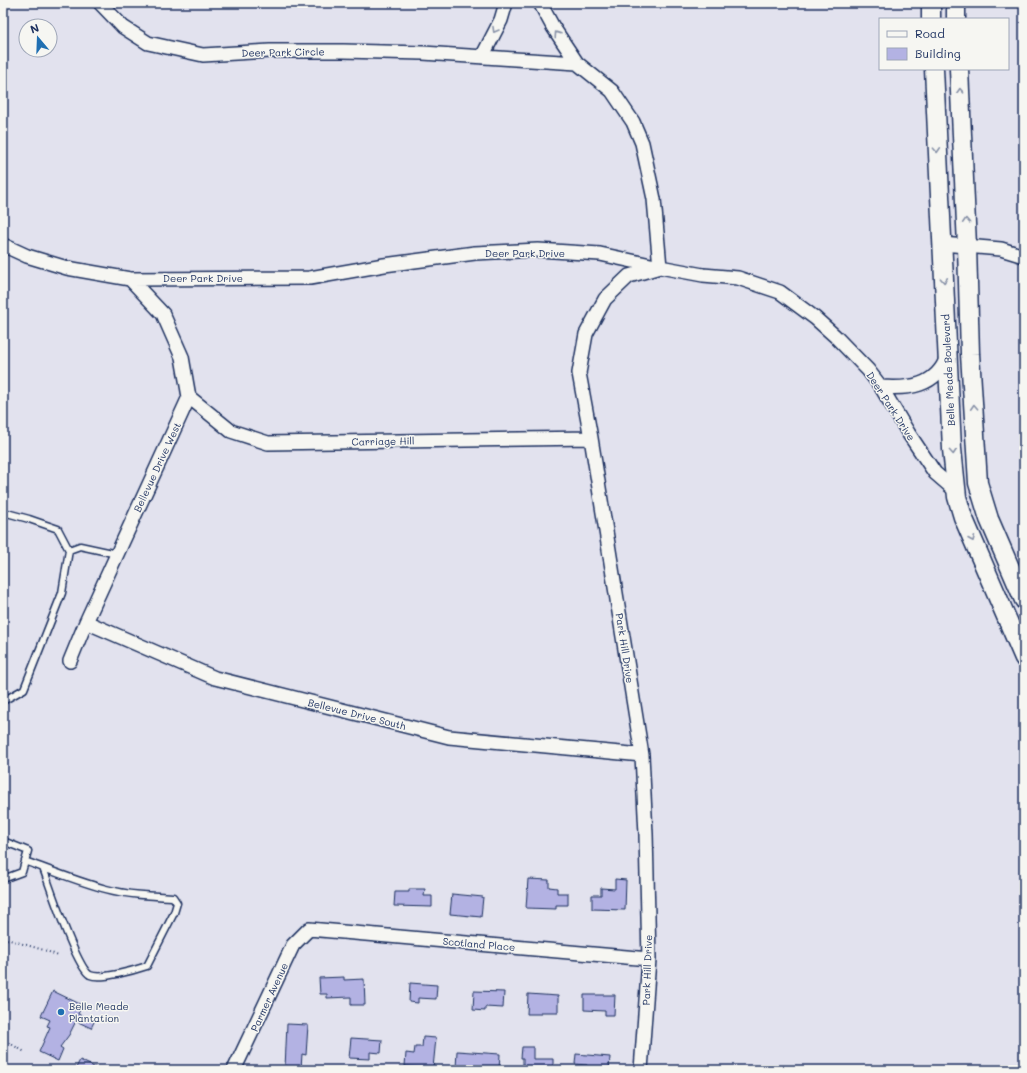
<svg xmlns="http://www.w3.org/2000/svg" width="1027" height="1073" viewBox="0 0 1027 1073" font-family="Mali,sans-serif">
  <rect width="100%" height="100%" fill="#e2e2ee"/>
  <filter id="ink" filterUnits="userSpaceOnUse"><feTurbulence type="fractalNoise" baseFrequency=".025" numOctaves="2"/><feDisplacementMap in="SourceGraphic" scale="8" xChannelSelector="R" yChannelSelector="G"/><feConvolveMatrix kernelMatrix="1 2 1 2 8 2 1 2 1" color-interpolation-filters="sRGB"/></filter>
  <g filter="url(#ink)">
    <path fill="#b3b2e3" stroke="#1b2f5e" d="M 528,879 L 549,880 L 549,887 L 557,888 L 557,893 L 568,893 L 568,905 L 556,905 L 556,909 L 526,908 Z
      M 615,879 L 626,880 L 625,910 L 592,909 L 592,895 L 601,895 L 601,888 L 615,889 Z
      M 409,889 L 425,889 L 424,896 L 432,896 L 432,907 L 394,906 L 395,892 L 409,892 Z
      M 452,894 L 483,897 L 481,917 L 450,914 Z
      M 344,977 L 344,980 L 364,979 L 365,1005 L 351,1005 L 351,997 L 327,998 L 327,994 L 320,994 L 319,978 Z
      M 410,983 L 437,985 L 436,999 L 418,998 L 418,1003 L 409,1002 Z
      M 53,991 L 82,1005 L 78,1014 L 94,1022 L 91,1028 L 76,1021 L 69,1035 L 60,1047 L 63,1049 L 58,1061 L 39,1052 L 50,1027 L 47,1026 L 50,1020 L 41,1016 Z
      M 474,991 L 504,992 L 503,1008 L 485,1007 L 485,1011 L 473,1010 Z
      M 528,994 L 558,996 L 558,1012 L 540,1012 L 540,1014 L 527,1014 Z
      M 584,995 L 615,995 L 614,1015 L 605,1015 L 605,1011 L 584,1010 Z
      M 287,1024 L 308,1025 L 306,1055 L 302,1054 L 301,1069 L 285,1068 Z
      M 423,1037 L 436,1038 L 433,1068 L 405,1066 L 406,1053 L 414,1054 L 415,1047 L 422,1047 Z
      M 351,1038 L 382,1040 L 381,1053 L 370,1052 L 370,1059 L 349,1058 Z
      M 522,1047 L 533,1047 L 533,1059 L 553,1059 L 553,1070 L 523,1070 L 523,1058 L 521,1058 Z
      M 457,1051 L 500,1054 L 499,1070 L 456,1068 Z
      M 576,1054 L 610,1057 L 609,1070 L 587,1070 L 587,1065 L 575,1064 Z
      M 80,1060 L 100,1070 L 75,1070 Z"/>
    <g fill="none" stroke-linecap="round" stroke-linejoin="round">
      <g stroke="#1b2f5e" stroke-width="9">
        <path id="service" d="M 3,512 L 29,519 L 58,529 L 69,550 L 62,593 L 24,689 L 3,701
          M 69,550 L 80,546 L 117,554
          M 3,841 L 28,851 L 22,872 L 3,879
          M 25,861 C 52,871 79,882 106,889 C 128,895 151,896 173,897 L 177,903 L 174,913 L 147,966 C 135,970 101,980 90,975 C 76,967 50,886 43,868"/>
      </g>
      <g stroke="#1b2f5e" stroke-width="16">
        <path id="minor" d="M 100,3 L 123,27 L 148,43 L 203,55 L 270,51 L 343,51 L 423,53 L 577,63 L 612,91 L 633,122 L 642,143 L 654,199 L 660,267 L 629,276 L 605,299 L 586,334 L 579,373 L 591,438 L 642,755 L 646,834 L 649,959 L 641,1070
          M 540,3 L 553,27 L 577,63
          M 482,57 L 501,20 L 506,3
          M 942,244 L 1001,249 L 1024,256
          M 3,245 L 27,256 L 67,268 L 130,279 L 310,278 L 384,265 L 475,253 L 538,250 L 600,254 L 660,267 L 703,275 L 738,278 L 780,292 L 815,318 L 835,336 L 868,370 L 881,387 L 909,434 L 935,473 L 957,492
          M 881,387 C 908,389 936,387 947,357
          M 189,397 L 231,431 L 268,443 L 591,438
          M 86,622 L 215,678 L 449,737 L 642,755
          M 70,661 L 86,622 L 189,397 L 182,357 L 163,314 L 130,279
          M 234,1070 L 293,945 L 309,929 L 649,959"/>
      </g>
      <g stroke="#1b2f5e" stroke-width="21">
        <path id="secondary" d="M 931,3 L 931,19
          M 956,3 L 956,19
          M 934,69 L 952,449 L 957,497 L 963,517 L 1024,658
          M 959,69 L 967,246 L 970,354 L 978,483 L 989,519 L 1024,600"/>
      </g>
      <path stroke="#1b2f5e" stroke-width="2" stroke-dasharray="1 3" stroke-linecap="butt" d="M 3,938 L 47,951 L 58,956
        M 3,953 L 8,967 L 3,986
        M 3,1037 L 9,1043 L 25,1052"/>
      <use href="#service" stroke="#f6f6f2" stroke-width="6"/>
      <use href="#minor" stroke="#f6f6f2" stroke-width="13"/>
      <use href="#secondary" stroke="#f6f6f2" stroke-width="18"/>
    </g>
    <defs><path id="oneway-chevron" d="M-2-3.5L2.5 0L-2 3.5" fill="none" stroke-width="1.6" stroke-linecap="round" stroke-linejoin="round"/></defs>
    <g stroke="#8892a8">
      <use href="#oneway-chevron" transform="translate(495 30) rotate(120)"/>
      <use href="#oneway-chevron" transform="translate(557 34) rotate(-124)"/>
      <use href="#oneway-chevron" transform="translate(960 91) rotate(-93)"/>
      <use href="#oneway-chevron" transform="translate(937 150) rotate(87)"/>
      <use href="#oneway-chevron" transform="translate(966 221) rotate(-93)"/>
      <use href="#oneway-chevron" transform="translate(944 280) rotate(87)"/>
      <use href="#oneway-chevron" transform="translate(974 407) rotate(-93)"/>
      <use href="#oneway-chevron" transform="translate(953 452) rotate(85)"/>
      <use href="#oneway-chevron" transform="translate(972 539) rotate(67)"/>
    </g>
  </g>
  <circle fill="#1f6fb2" stroke="#f6f6f2" stroke-width="1.5" cx="61" cy="1012" r="4"/>
  <g text-anchor="middle" stroke-width="3" stroke-linejoin="round" paint-order="stroke">
    <g font-size="10" fill="#1b2f5e" stroke="#f6f6f2">
      <text transform="translate(283 52) rotate(-1)" y="4">Deer Park Circle</text>
      <text x="525" y="257">Deer Park Drive</text>
      <text x="203" y="282">Deer Park Drive</text>
      <text transform="translate(948 370) rotate(-93)" y="4">Belle Meade Boulevard</text>
      <text transform="translate(891 406) rotate(57)" y="4">Deer Park Drive</text>
      <text transform="translate(383 441) rotate(-1)" y="4">Carriage Hill</text>
      <text transform="translate(157 467) rotate(-65)" y="4">Bellevue Drive West</text>
      <text transform="translate(625 648) rotate(81)" y="4">Park Hill Drive</text>
      <text transform="translate(357 714) rotate(14)" y="4">Bellevue Drive South</text>
      <text transform="translate(479 944) rotate(5)" y="4">Scotland Place</text>
      <text transform="translate(647 970) rotate(-88)" y="4">Park Hill Drive</text>
      <text transform="translate(269 997) rotate(-65)" y="4">Parmer Avenue</text>
    </g>
    <g font-size="10" fill="#1b2f5e" stroke="#f6f6f2" text-anchor="start">
      <text x="69" y="1010">Belle Meade<tspan x="69" dy="12">Plantation</tspan></text>
    </g>
  </g>
  <rect width="1027" height="1073" fill="none" stroke="#f6f6f2" stroke-width="16"/>
  <rect x="8" y="8" width="1011" height="1057" fill="none" stroke="#1b2f5e" stroke-width="1.5" filter="url(#ink)"/>
  <rect x="879" y="18" width="130" height="52" fill="#f6f6f2" stroke="#9ea6b7"/>
  <rect x="887" y="31" width="20" height="6" fill="#f6f6f2" stroke="#9ea6b7"/>
  <text x="915" y="38" font-size="12" fill="#1b2f5e">Road</text>
  <rect x="887" y="48" width="20" height="12" fill="#b3b2e3" stroke="#9ea6b7"/>
  <text x="915" y="58" font-size="12" fill="#1b2f5e">Building</text>
  <g transform="translate(38 38) rotate(341)"><circle r="19" fill="#f6f6f2" stroke="#9ea6b7"/>
  <path d="M0-3L7 15L0 10L-7 15Z" fill="#1f6fb2"/>
  <text y="-6" font-size="11" font-weight="bold" text-anchor="middle" fill="#1b2f5e">N</text>
  </g>
</svg>
